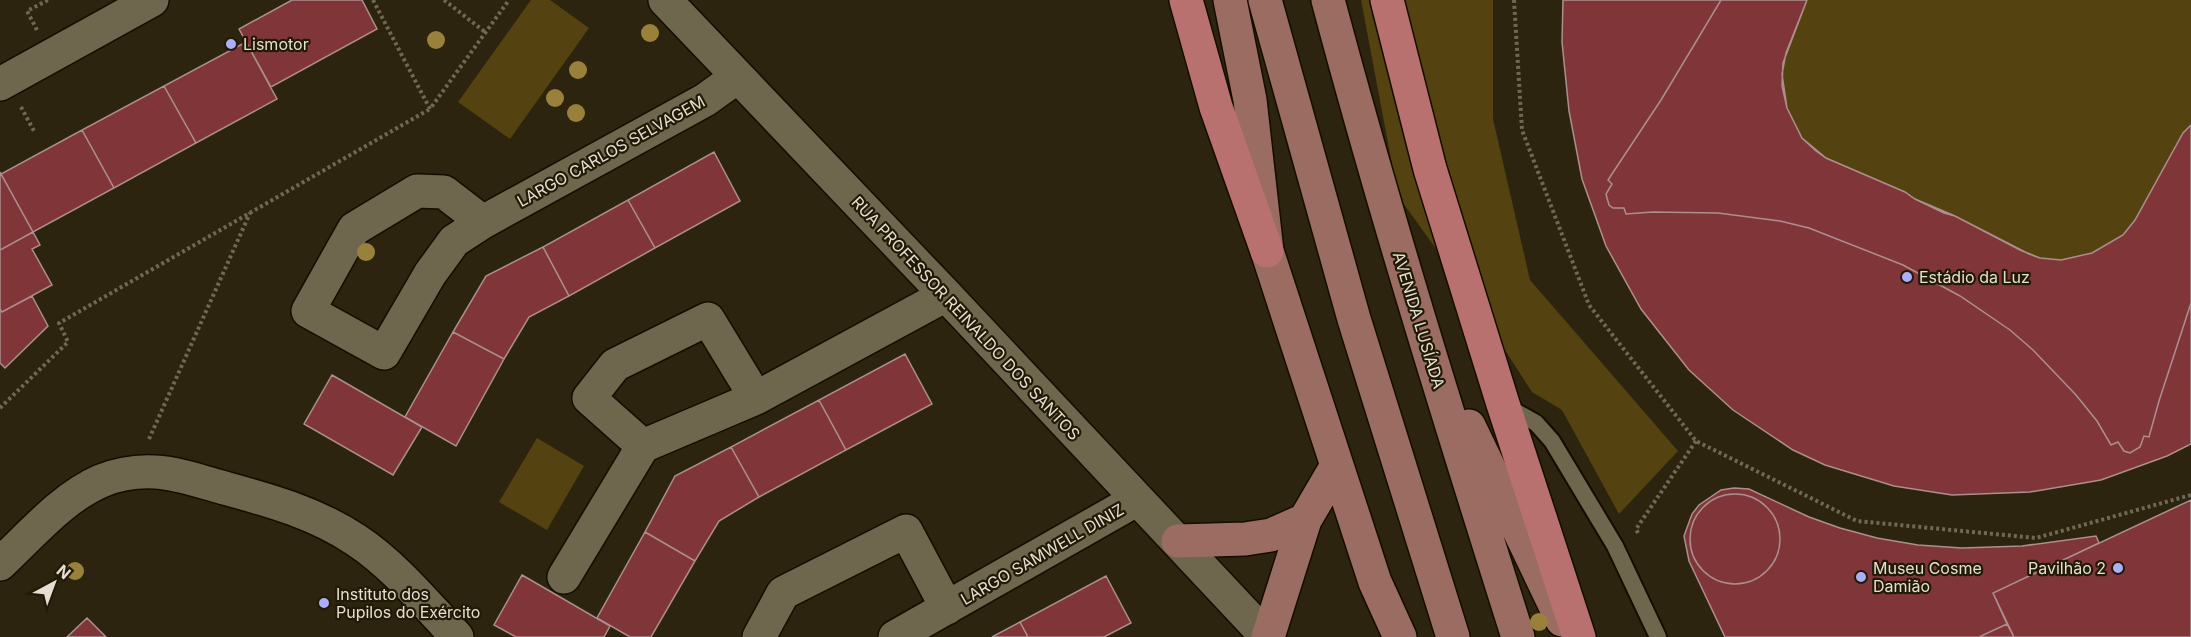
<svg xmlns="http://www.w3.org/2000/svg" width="2191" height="637" viewBox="0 0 2191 637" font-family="Inter,sans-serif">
  <rect width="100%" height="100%" fill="#2c240e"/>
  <path fill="#544310" d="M 531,0 L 550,0 L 589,28 L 510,139 L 458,102 Z
    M 1361,0 L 1493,0 L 1493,119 L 1530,280 L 1678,451 L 1619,514 L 1562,410 L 1532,392 L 1468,293 L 1398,196 Z
    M 1563,0 L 2191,0 L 2191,444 L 2167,456 L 2101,480 L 2030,492 L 1952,495 L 1894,486 L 1606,246 L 1582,179 L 1569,111 L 1562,42 Z
    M 537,438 L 584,466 L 547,530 L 499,502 Z"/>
  <path fill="#803639" stroke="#ad8e8e" stroke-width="1.5" d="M 292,0 L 362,0 L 377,29 L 271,87 L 239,29 Z
    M 1563,0 L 1807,0 L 1786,53 L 1782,74 L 1787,108 L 1802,138 L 1826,158 L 1905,192 L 1915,199 L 1955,216 L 2020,250 L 2040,258 L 2061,260 L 2092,253 L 2123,235 L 2135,220 L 2183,133 L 2191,125 L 2191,444 L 2167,456 L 2101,480 L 2030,492 L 1952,495 L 1894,486 L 1825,465 L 1793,450 L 1733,410 L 1689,370 L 1641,309 L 1606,246 L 1582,179 L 1569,111 L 1562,42 Z
    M 1721,0 L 1807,0 L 1783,63 L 1782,86 L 1787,108 L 1802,138 L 1816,151 L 1826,158 L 1905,192 L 1915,199 L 1944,213 L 1955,216 L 2029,254 L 2040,258 L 2061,260 L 2092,253 L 2123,235 L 2135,220 L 2183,133 L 2191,125 L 2191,303 L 2159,401 L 2149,437 L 2144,436 L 2140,447 L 2130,453 L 2124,451 L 2118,442 L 2111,445 L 2097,421 L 2076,395 L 2033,350 L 2010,330 L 1960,296 L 1903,265 L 1809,228 L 1780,221 L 1718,213 L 1653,212 L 1626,214 L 1624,208 L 1613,208 L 1609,205 L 1606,194 L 1612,184 L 1608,180 L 1661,100 Z
    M 246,42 L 277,99 L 196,143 L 164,86 Z
    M 164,86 L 196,143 L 114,188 L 82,130 Z
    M 82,130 L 114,188 L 33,232 L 1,174 Z
    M 714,152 L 740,201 L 655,248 L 628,200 Z
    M 0,172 L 33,232 L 0,250 Z
    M 628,200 L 655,248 L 569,296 L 543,247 Z
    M 33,232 L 40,245 L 32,249 L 52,285 L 2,312 L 0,309 L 0,250 Z
    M 543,247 L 569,296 L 529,317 L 504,359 L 453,332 L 486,276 Z
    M 32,296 L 48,326 L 5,368 L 0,363 L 0,309 L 2,312 Z
    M 453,332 L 504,359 L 456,446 L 405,417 Z
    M 905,354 L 932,404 L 846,450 L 819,400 Z
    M 332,375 L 422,427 L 393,475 L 304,424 Z
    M 819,400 L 846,450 L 759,497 L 731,447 Z
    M 731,447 L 759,497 L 719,521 L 695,561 L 645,532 L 675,476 Z
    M 1734,488 L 1749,489 L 1809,517 L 1840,528 L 1877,538 L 1918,545 L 1962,548 L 2022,546 L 2096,536 L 2099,543 L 1993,593 L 2007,624 L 1979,637 L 1725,637 L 1689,561 L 1684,536 L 1692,514 L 1699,505 L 1721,490 Z
    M1690 539a45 45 0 1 1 90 0a45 45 0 1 1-90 0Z
    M 2191,500 L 2191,637 L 2014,637 L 1993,593 Z
    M 645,532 L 695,561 L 651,637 L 630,637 L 597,618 Z
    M 522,575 L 610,626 L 604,637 L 516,637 L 494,625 Z
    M 1106,576 L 1131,623 L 1104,637 L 1028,637 L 1020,622 Z
    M 87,618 L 106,637 L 67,637 Z
    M 1020,622 L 1028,637 L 992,637 Z
    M 2007,624 L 2014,637 L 1979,637 Z"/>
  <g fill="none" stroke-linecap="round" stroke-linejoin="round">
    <g stroke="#140d00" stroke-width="20">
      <path id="lane" d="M 1504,405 L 1536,423 L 1552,441 L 1615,546 L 1658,637"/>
    </g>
    <g stroke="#140d00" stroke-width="36">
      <path id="street" d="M 665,0 L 946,295 L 1267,637
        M 0,84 L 152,0
        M 483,222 L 444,192 L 417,191 L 354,229 L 308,311 L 384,353 L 430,274 L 454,241 L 483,222 L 705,100 L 737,77
        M 643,446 L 589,398 L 615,365 L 708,319 L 756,398
        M 0,564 C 31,535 62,498 101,481 C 118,474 137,471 155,472 C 177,473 199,481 221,487 C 268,500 314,512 356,540 C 394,565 425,603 457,637
        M 564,577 L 643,446 L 756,398 L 946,295
        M 759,637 L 783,593 L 906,531 L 947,608
        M 895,637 L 1136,500"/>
    </g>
    <g stroke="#140d00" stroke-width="36">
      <path id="primary" d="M 1230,0 L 1250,100 L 1267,251 L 1375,582 L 1400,637
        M 1265,0 L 1354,319 L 1453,637
        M 1328,0 C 1385,214 1451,425 1518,637
        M 1469,426 L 1562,620
        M 1178,541 L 1245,539 L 1271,535 L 1305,520
        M 1268,637 L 1305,520 L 1336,467"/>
    </g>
    <g stroke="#140d00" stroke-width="36">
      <path id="highway" d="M 1186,0 L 1216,107 L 1267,251
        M 1387,0 L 1430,169 L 1503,404 L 1579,637"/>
    </g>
    <path stroke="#6f6855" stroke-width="4" stroke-dasharray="3 3" stroke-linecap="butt" d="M 373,0 L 430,109 L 509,0
      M 444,0 L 485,32
      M 1514,0 L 1522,130 L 1589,305 L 1696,441 L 1857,521 L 2036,538 L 2191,495
      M 37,30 L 27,11 L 48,0
      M 21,107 L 34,131
      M 0,408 L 68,342 L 59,323 L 430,109
      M 149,439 L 250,213
      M 1638,533 L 1636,529 L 1696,441"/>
    <use href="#lane" stroke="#6f664e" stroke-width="16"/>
    <use href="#street" stroke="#6f664e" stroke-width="33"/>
    <use href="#primary" stroke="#9b6d62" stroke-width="33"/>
    <use href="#highway" stroke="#b97170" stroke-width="33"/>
  </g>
  <g fill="#99803b">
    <circle cx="650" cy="33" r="9"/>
    <circle cx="436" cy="40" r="9"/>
    <circle cx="578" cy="70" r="9"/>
    <circle cx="555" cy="98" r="9"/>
    <circle cx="576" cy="113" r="9"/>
    <circle cx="366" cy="252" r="9"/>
    <circle cx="75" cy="571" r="9"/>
    <circle cx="1539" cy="622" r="9"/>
  </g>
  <g fill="#abaffb" stroke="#221a05" stroke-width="2">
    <circle cx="231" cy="44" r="6"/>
    <circle cx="1907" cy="277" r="6"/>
    <circle cx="2118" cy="568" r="6"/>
    <circle cx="1861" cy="577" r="6"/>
    <circle cx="324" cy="603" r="6"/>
  </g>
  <g text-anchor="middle" stroke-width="4.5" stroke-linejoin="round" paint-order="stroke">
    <g font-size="16" fill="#e4dfd2" stroke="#221a05" text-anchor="start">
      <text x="243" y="50">Lismotor</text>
      <text x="1919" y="283">Estádio da Luz</text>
      <text x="1873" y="574">Museu Cosme<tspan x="1873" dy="18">Damião</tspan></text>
      <text x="2106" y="574" text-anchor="end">Pavilhão 2</text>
      <text x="336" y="600">Instituto dos<tspan x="336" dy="18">Pupilos do Exército</tspan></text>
    </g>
    <g font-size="16" fill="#e4dfd2" stroke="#221a05">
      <text transform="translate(611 151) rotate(-29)" y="6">LARGO CARLOS SELVAGEM</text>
      <text transform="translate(966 318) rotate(47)" y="6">RUA PROFESSOR REINALDO DOS SANTOS</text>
      <text transform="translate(1419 320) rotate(73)" y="6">AVENIDA LUSÍADA</text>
      <text transform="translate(1042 554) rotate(-30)" y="6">LARGO SAMWELL DINIZ</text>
    </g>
  </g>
  <g transform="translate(54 583) rotate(41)" stroke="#221a05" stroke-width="4.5" paint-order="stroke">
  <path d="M0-4.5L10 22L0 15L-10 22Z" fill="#e4dfd2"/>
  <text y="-9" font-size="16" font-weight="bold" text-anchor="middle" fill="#e4dfd2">N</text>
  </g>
</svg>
